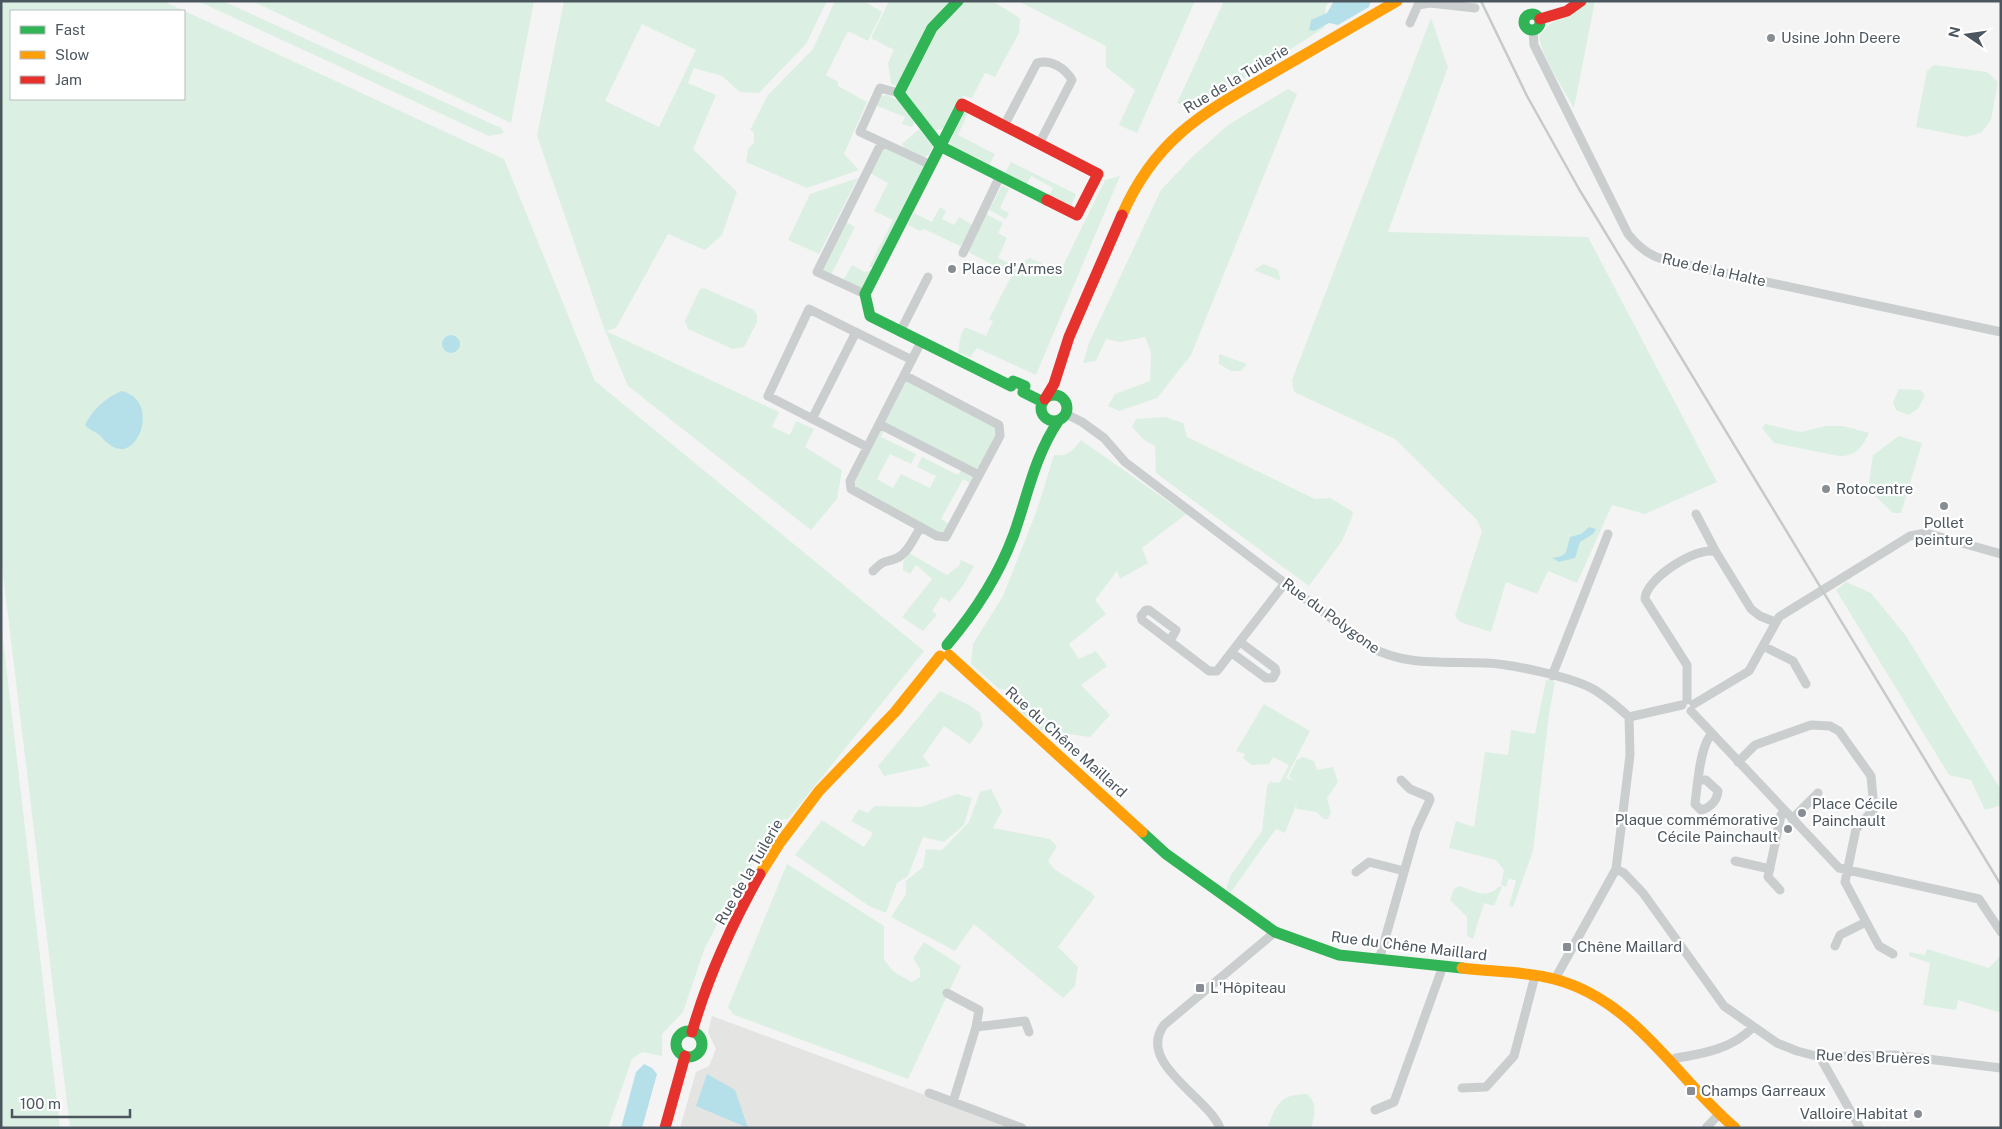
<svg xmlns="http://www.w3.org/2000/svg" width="2002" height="1129" viewBox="0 0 2002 1129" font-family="'Public Sans',sans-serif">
  <rect width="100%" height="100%" fill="#f4f4f4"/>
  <path fill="#e4e4e2" d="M 712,1016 L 1009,1126 L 1008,1128 L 680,1128 L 696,1072 L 709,1066 L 716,1049 L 708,1032 Z"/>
  <path fill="#dbf0e3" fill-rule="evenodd" d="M 1,1 L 163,1 L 504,159 L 595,381 L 924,651 L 788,819 L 783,819 L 776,827 L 729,901 L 704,950 L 683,1012 L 662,1034 L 662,1056 L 642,1052 L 632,1059 L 608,1128 L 70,1128 L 1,558 ZM 11,11 L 184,11 L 184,99 L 11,99 Z
    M 198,1 L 223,1 L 501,128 L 504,133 L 489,136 Z
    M 252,1 L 534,1 L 511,123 Z
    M 564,1 L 827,1 L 806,44 L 759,93 L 740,92 L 722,76 L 694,68 L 688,83 L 716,95 L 693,149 L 737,192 L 722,235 L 705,250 L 668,234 L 616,328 L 606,331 L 779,412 L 772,427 L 790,435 L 796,421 L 814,429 L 805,447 L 842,470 L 837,499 L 811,530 L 628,386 L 605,331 L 537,136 ZM 642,24 L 696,50 L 659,127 L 605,101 Z
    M 835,1 L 864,1 L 882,12 L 868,41 L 848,31 L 826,75 L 838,82 L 838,86 L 867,102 L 844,154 L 859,170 L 807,188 L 746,162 L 748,149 L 754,143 L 754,132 L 750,130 L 768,95 L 813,49 Z
    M 889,1 L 952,1 L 897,86 L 891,84 L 888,63 L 894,50 L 871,38 Z
    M 962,1 L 992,1 L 1020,18 L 1019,33 L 995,77 L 985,73 L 972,98 L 963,96 L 944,128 L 934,131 L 905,91 L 936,31 Z
    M 1018,1 L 1195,1 L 1137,133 L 1119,125 L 1135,90 L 1106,67 L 1106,46 Z
    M 1224,1 L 1330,1 L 1326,6 L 1324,28 L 1197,108 L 1177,103 Z
    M 1587,1 L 1595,1 L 1574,108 C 1564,90 1540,53 1539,36 L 1550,24 Z
    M 1431,18 L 1448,67 L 1388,232 L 1588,237 L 1717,482 L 1645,514 L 1612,505 L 1577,583 L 1548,571 L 1537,594 L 1506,582 L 1491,632 L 1460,622 L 1455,616 L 1482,531 L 1477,520 L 1395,439 L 1294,392 L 1292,380 Z
    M 1934,65 L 1987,72 L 1998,82 L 1991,120 L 1981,133 L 1966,137 L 1916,127 L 1927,71 Z
    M 1288,89 L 1297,94 L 1191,355 L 1157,398 L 1119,411 L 1108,406 L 1115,394 L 1150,381 L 1151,353 L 1145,337 L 1120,342 L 1106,339 L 1096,361 L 1083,363 L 1089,343 L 1161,190 L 1192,157 L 1228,125 Z
    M 887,95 L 898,100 L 915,122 L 912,127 L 902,124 L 905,117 L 875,105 L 881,96 Z
    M 964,111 L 968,113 L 958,135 L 995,154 L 990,164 L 952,146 L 950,142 Z
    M 919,129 L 933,145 L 929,155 L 924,157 L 904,148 L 902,144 Z
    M 883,147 L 926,167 L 875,266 L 869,267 L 893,220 L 874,211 L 888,183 L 870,173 Z
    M 1011,162 L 1076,194 L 1071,206 L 1049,195 L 1053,188 L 1031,176 L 1027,184 L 1005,173 Z
    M 1120,176 L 1036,375 L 977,348 L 970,357 L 958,352 L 961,334 L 965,327 L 986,336 L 993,321 L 989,319 L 1012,275 L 970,253 L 969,249 L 986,214 L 1003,223 L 998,233 L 1007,238 L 998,258 L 1015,266 L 1030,258 L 1060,272 L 1105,180 Z
    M 858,178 L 819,254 L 788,240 L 810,194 Z
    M 1002,185 L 1009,189 L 1000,208 L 1009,213 L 1006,219 L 989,210 Z
    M 940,207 L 946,211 L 942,219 L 954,225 L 959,217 L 973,225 L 964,245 L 960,246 L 924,229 L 920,231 L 908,225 L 914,213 L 932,222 Z
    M 846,222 L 855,227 L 831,275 L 821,270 Z
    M 1264,264 L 1278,270 L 1281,281 L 1254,270 Z
    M 852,265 L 865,272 L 874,270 L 863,290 L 843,281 Z
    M 704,288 L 754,310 L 757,315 L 757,322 L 744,347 L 733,349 L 688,329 L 685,321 L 700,289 Z
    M 1219,354 L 1247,364 L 1241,371 L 1231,371 L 1219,364 Z
    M 906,381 L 995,427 L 997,436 L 980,468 L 976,469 L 884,423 Z
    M 1899,389 L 1920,390 L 1925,395 L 1918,409 L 1908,415 L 1896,410 L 1893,402 Z
    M 1165,417 L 1183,423 L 1187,437 L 1315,499 L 1330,498 L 1352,511 L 1353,515 L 1342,541 L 1309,586 L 1156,473 L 1155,446 L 1144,440 L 1132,427 L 1136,419 Z
    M 1765,424 L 1801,432 L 1826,426 L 1843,426 L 1869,433 C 1862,448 1856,456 1839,456 L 1774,443 L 1762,428 Z
    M 880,428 L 884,430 L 881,437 L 916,454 L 911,464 L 890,454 L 877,479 L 893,488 L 901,474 L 930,488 L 936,476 L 917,467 L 922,457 L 958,475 L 962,469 L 975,476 L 971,484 L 963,479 L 941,519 L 949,524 L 945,532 L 938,532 L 853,485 Z
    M 1899,436 L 1922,443 L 1901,513 L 1893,513 L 1868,489 L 1873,455 Z
    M 1081,440 L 1186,514 L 1142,548 L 1148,563 L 1120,579 L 1117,571 L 1095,600 L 1106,614 L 1069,644 L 1079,659 L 1096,651 L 1107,666 L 1081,685 L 1110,715 L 1090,737 L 1040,730 L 1013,705 L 1015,693 L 1009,690 L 999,689 L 971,664 L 973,644 L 1003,596 L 1037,510 L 1054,455 C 1068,457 1073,450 1081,440 Z
    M 909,553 L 947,575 L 959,566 L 961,560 L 974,566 L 964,584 L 950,602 L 941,597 L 932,611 L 937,615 L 923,631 L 902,617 L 932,579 L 916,565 L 910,574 L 903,570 L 903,562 Z
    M 1846,582 L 1871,593 L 1906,636 L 2001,790 L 2001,805 L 1985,810 L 1971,780 L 1949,775 L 1836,590 Z
    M 1,622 L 60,1128 L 1,1128 Z
    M 1546,680 L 1555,682 L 1549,714 L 1533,851 L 1513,907 L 1509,906 L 1516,881 L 1509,878 L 1506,887 L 1501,885 L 1504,870 L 1496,860 L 1449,848 L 1456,821 L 1474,827 L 1485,752 L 1508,755 L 1511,730 L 1535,734 Z
    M 940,691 L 969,705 L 980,713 L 983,726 L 970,744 L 944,726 L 923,756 L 930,766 L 884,776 L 878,766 Z
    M 1264,704 L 1310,731 L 1286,778 L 1304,785 L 1292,780 L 1289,776 L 1297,760 L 1303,757 L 1314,761 L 1317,770 L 1333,767 L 1338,782 L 1327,798 L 1331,812 L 1328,819 L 1323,819 L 1317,812 L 1297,809 L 1296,806 L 1303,788 L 1285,833 L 1276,829 L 1231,892 L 1226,889 L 1231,875 L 1262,831 L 1267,786 L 1270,781 L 1274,783 L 1280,782 L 1289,765 L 1273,757 L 1269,764 L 1252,765 L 1243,758 L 1245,754 L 1236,751 Z
    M 991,789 L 1002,811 L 993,828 L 1050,839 L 1057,846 L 1048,861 L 1054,869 L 1092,893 L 1095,897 L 1058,947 L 1078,967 L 1075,986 L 1063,998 L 974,924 L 955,951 L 891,917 L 906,894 L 906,881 L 923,867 L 926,849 L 942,850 L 969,822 L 980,792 Z
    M 957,794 L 972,798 L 964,825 L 944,842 L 923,837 L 908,876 L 897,883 L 886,913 L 869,906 L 795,855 L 822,820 L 864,847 L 873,833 L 851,821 L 859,809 L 867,813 L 875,806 L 921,807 Z
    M 787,864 L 884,926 L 884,960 L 894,972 L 912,982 L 920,977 L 920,969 L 913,958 L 924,942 L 961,966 L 908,1079 L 734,1015 L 728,1007 Z
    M 1460,886 C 1476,892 1487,899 1500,886 L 1502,887 L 1494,906 L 1484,903 L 1473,939 L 1467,936 L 1467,917 L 1450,900 L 1454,889 Z
    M 1927,949 L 1989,968 L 2001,955 L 2001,1013 L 1958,1000 L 1956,1010 L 1923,1005 L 1930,963 L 1909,956 L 1909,952 L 1925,955 Z
    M 1307,1094 C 1318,1104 1315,1114 1311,1128 L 1267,1128 C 1277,1105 1279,1094 1307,1094 Z"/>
  <path fill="#b5e0e9" d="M 1334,1 L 1371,1 L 1369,7 L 1338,25 L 1329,23 L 1314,31 L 1309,30 L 1311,20 L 1327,13 Z
    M442 344a9 9 0 1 1 18 0a9 9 0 1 1-18 0Z
    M 122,391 C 157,400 142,449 121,449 C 111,449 105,440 98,434 C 94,431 89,430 85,425 C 92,410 106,397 122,391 Z
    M 1589,527 L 1596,529 L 1593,534 L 1580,542 L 1575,558 L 1559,562 L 1552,558 C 1569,555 1565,554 1570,537 L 1581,534 Z
    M 644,1064 L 652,1068 L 657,1074 L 642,1128 L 621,1128 L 636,1072 Z
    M 707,1074 L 735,1090 L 748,1128 L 696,1106 Z"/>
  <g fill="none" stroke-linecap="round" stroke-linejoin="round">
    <path stroke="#cbcecf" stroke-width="9" d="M 1418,5 L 1430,3 L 1475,8
      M 1410,23 L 1418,5
      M 1533,30 L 1534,45 L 1628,234 C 1641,250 1653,258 1673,262 L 2001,332
      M 899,93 L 880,88 L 860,132 L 931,165
      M 1004,126 L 1037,63 C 1051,59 1065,68 1072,80 L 1039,144
      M 963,253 L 1000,176
      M 865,294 L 817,272 L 882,142
      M 900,332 L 928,277
      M 904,375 L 999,425 L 1000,436 L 946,537 L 937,536 L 851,489 L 850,481 L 921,342
      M 1066,414 L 1082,422 L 1104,438 L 1125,462 L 1368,646 C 1406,667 1445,661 1486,663 C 1511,664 1572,677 1593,689 C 1607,697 1618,707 1629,717 L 1630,755 L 1616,869 L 1555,979
      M 812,419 L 856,332
      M 879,424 L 979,475
      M 867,447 L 768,396 L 809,309 L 912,360
      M 1696,514 L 1716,552
      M 873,571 C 886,558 883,564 897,558 C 908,553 914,537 921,527
      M 1170,641 L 1176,630 L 1149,610 L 1146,610 L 1141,616 L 1142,620 L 1209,671 L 1217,671 L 1285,583
      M 1763,646 L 1793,661 L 1806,684
      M 1232,653 L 1266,678 L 1273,678 L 1276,672 L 1275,668 L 1240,642
      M 1552,676 L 1608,534
      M 1687,700 L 1687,665 L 1645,599 C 1645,579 1698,545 1716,552 L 1751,609 L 1760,616 L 1775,622
      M 1694,704 L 1749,671 L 1779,617 L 1910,536 L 1926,533 L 2001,554
      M 1691,711 L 1839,868 L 1979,899 L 2001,932
      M 1629,717 L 1682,705
      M 1738,762 L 1755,745 L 1811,725 L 1830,726 L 1839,731 L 1871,776 L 1874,809 L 1856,829 L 1845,882 L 1879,946 L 1893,954
      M 1698,780 L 1706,780 L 1718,791 C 1717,801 1710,808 1701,810 L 1695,804 C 1697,788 1700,744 1712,734
      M 1792,819 L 1818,793
      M 1735,861 L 1770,869
      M 1616,869 L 1624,873 L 1643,893 L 1724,1006 L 1777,1043 L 1797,1051 L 1820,1057 L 1895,1055 L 2001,1068
      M 1356,872 L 1369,862 L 1404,871
      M 1780,890 L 1768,877 L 1781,815 L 1784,811
      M 1835,946 L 1840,935 L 1866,922
      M 1379,960 L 1416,830 L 1430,800 L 1429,797 L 1410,789 L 1401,780
      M 947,993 L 979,1010 L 976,1027
      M 1820,1057 L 1860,1128
      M 1671,1062 L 1676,1058 C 1703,1054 1734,1048 1753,1027
      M 1462,1088 L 1486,1087 L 1514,1056 L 1535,976
      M 929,1093 L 1022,1128
      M 953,1102 L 976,1027 L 1025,1021 L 1029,1032
      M 1375,1110 L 1394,1102 L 1443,966
      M 1220,1128 C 1208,1097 1136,1063 1164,1025 L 1275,932
      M 1706,1128 L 1719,1114"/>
    <path stroke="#30b455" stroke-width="11" d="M 958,1 L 932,28 L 899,93 L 940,146 L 1047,200
      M1524 22a8 8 0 1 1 16 0a8 8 0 1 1-16 0Z
      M 961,106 L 865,294 L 870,316 L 1011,386 L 1013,381 L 1025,386 L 1023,392 L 1043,402
      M1041 408a13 13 0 1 1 26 0a13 13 0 1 1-26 0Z
      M 947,645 C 975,612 999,575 1014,534 C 1028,494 1035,455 1059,420
      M 1142,832 L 1166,854 L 1275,932 L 1339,955 L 1462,968
      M676 1044a13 13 0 1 1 26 0a13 13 0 1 1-26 0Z"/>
    <path stroke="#ff9f0a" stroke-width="11" d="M 1122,215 C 1157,135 1207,111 1278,70 C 1318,47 1357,24 1397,1
      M 949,655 L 1142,832
      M 760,874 L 779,844 L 819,791 L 895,712 L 940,656
      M 1462,968 C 1492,972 1525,971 1554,979 C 1635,1000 1675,1077 1735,1128"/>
    <path stroke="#e5322d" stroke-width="11" d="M 1540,19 L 1567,11 L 1581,1
      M 961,106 L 962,104 L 1098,174 L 1077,215 L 1047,200
      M 1045,399 L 1054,384 L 1069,337 L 1122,215
      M 692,1032 C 708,976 732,924 760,874
      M 665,1128 L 685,1056"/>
    <path stroke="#c7c9ca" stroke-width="2.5" d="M 1481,1 L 1527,96 L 1579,189 L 2001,885"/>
  </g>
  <g fill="#878d92" stroke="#fff" stroke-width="2">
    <circle cx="1771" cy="38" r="5"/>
    <circle cx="952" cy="269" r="5"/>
    <circle cx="1826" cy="489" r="5"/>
    <circle cx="1944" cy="506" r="5"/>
    <circle cx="1802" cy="813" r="5"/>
    <circle cx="1788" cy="829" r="5"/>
    <rect x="1562" y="942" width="10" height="10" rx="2.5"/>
    <rect x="1195" y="983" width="10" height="10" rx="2.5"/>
    <rect x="1686" y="1086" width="10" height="10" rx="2.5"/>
    <circle cx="1918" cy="1114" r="5"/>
  </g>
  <g text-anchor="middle" stroke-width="4.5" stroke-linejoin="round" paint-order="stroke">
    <g font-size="15" fill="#4c565e" stroke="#fff" text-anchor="start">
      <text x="1781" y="43">Usine John Deere</text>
      <text x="962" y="274">Place d'Armes</text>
      <text x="1836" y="494">Rotocentre</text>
      <text x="1944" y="528" text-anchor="middle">Pollet<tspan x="1944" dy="17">peinture</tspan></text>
      <text x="1812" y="809">Place Cécile<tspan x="1812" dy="17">Painchault</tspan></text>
      <text x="1778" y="825" text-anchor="end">Plaque commémorative<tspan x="1778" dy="17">Cécile Painchault</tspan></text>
      <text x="1577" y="952">Chêne Maillard</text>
      <text x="1210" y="993">L'Hôpiteau</text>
      <text x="1701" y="1096">Champs Garreaux</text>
      <text x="1908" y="1119" text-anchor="end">Valloire Habitat</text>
    </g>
    <g font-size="15" fill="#4c565e" stroke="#fff">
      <text transform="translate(1236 79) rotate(-31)" y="5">Rue de la Tuilerie</text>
      <text transform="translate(1714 270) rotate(13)" y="5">Rue de la Halte</text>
      <text transform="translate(1331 616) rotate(36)" y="5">Rue du Polygone</text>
      <text transform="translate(1066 742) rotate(42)" y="5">Rue du Chêne Maillard</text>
      <text transform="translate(749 872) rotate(-60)" y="5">Rue de la Tuilerie</text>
      <text transform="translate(1409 946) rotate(7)" y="5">Rue du Chêne Maillard</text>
      <text transform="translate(1873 1057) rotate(2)" y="5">Rue des Bruères</text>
    </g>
  </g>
  <rect width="2002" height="1129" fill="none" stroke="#4c565e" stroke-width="5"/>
  <rect x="10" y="10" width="175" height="90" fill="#ffffff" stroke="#b7bbbf"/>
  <rect x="20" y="26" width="25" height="8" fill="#30b455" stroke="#b7bbbf"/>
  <text x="55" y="35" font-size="15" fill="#4c565e">Fast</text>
  <rect x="20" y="51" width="25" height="8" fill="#ff9f0a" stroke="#b7bbbf"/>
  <text x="55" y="60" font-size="15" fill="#4c565e">Slow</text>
  <rect x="20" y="76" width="25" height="8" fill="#e5322d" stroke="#b7bbbf"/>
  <text x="55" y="85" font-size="15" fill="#4c565e">Jam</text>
  <g transform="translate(1967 35) rotate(283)" stroke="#ffffff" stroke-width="4" paint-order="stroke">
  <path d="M0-4L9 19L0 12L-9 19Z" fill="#4c565e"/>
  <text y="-8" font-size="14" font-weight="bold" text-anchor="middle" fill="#4c565e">N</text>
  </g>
  <path d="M12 1109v8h118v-8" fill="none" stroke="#4c565e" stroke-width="2.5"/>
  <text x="20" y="1109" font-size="15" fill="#4c565e" stroke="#ffffff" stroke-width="4" paint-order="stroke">100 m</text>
</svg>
